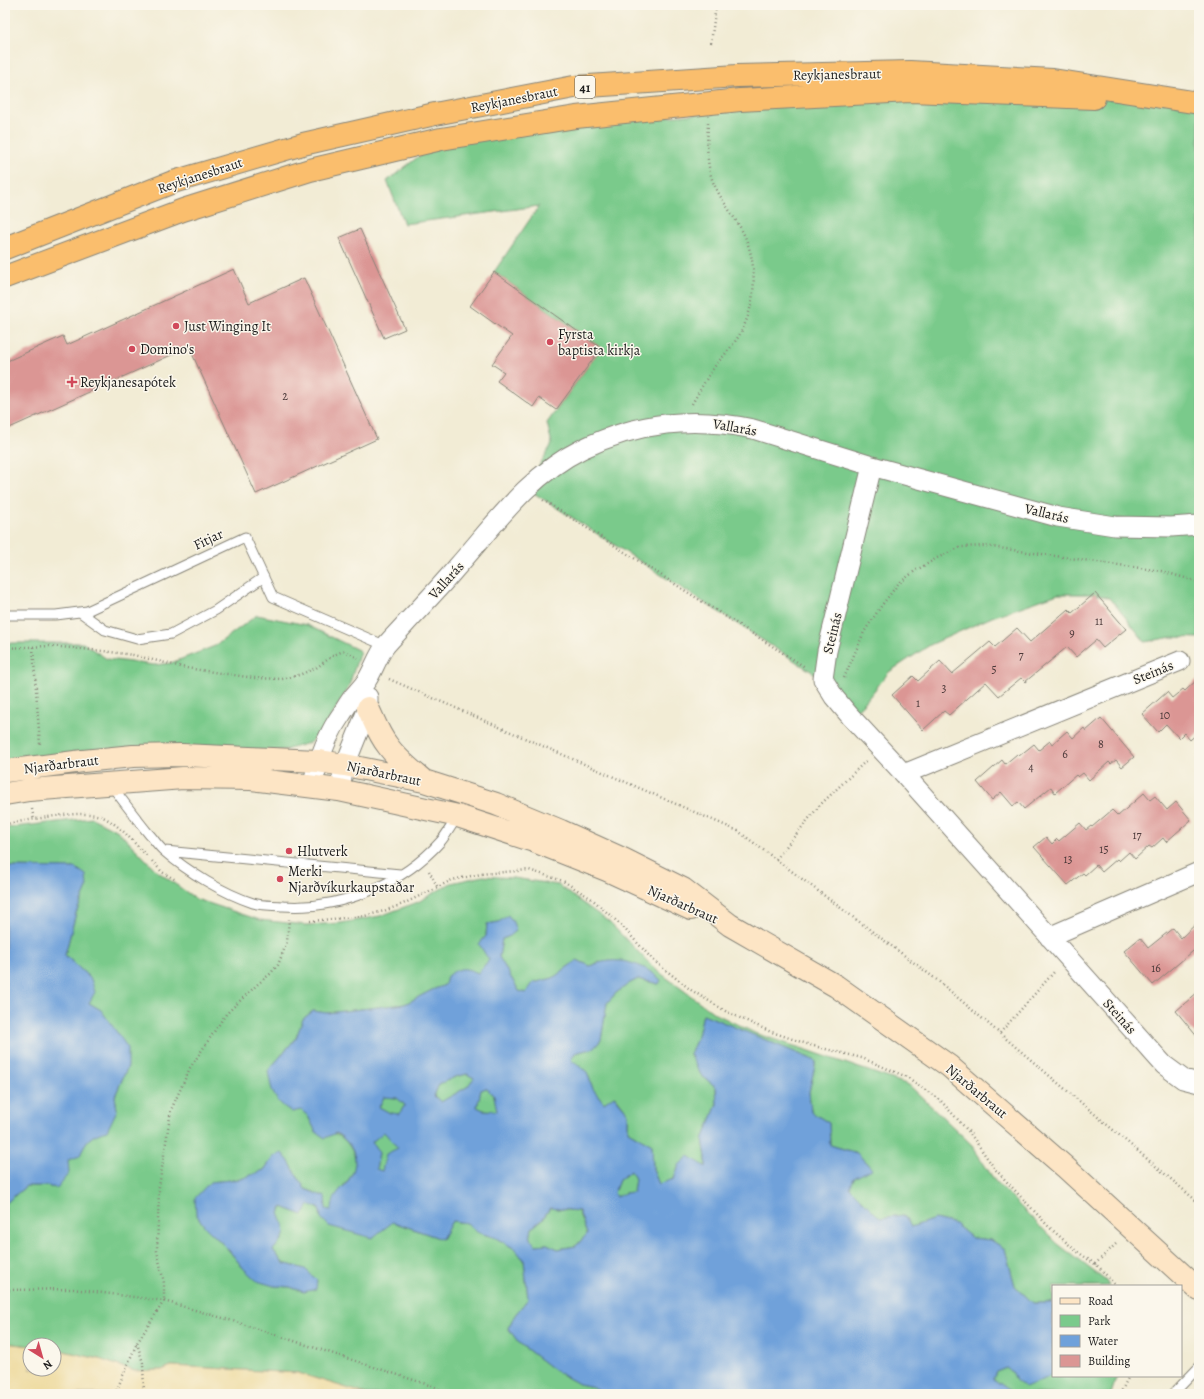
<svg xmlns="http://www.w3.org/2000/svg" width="1204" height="1399" viewBox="0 0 1204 1399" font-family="Alegreya,serif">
  <rect width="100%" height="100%" fill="#fbf7ec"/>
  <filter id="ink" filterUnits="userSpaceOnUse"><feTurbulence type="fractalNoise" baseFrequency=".025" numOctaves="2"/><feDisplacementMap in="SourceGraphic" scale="8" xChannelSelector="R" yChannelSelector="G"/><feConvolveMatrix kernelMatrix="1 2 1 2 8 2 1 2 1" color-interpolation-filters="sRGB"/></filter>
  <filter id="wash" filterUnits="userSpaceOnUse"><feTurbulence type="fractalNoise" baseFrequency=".012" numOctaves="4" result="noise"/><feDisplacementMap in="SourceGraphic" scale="16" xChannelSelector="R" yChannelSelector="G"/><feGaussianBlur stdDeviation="0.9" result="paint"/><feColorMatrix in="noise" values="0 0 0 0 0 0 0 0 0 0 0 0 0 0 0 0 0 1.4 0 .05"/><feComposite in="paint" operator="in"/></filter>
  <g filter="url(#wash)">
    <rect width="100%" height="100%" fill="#f2ecd5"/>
    <path fill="#7aca8b" stroke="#4b7354" d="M 910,93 L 1048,98 L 1187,101 L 1199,104 L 1199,638 L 1172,637 L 1145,642 L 1110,598 L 1093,594 L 1058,594 L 992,617 L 930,645 L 889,672 L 865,702 L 850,716 L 823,679 L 526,488 L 552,444 L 547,423 L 601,348 L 494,272 L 539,206 L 404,224 L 387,181 L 441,139 Z
      M 257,615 L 307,625 L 360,651 L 348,689 L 321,733 L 309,743 L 285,750 L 5,766 L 5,643 L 83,643 L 107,659 L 154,665 L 171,663 L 215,646 Z
      M 92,818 L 118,831 L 157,871 L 196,899 L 260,920 L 306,925 L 341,923 L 380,916 L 418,902 L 451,883 L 483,876 L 514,878 L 558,885 L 609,922 L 655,969 L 714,1013 L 757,1034 L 810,1051 L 909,1085 L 971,1144 L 995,1181 L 1058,1244 L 1106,1281 L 1109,1286 L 1053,1286 L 1053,1303 L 1033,1303 L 1015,1286 L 1005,1249 L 991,1240 L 972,1238 L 955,1224 L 935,1219 L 911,1227 L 904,1215 L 880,1218 L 849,1188 L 854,1178 L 871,1168 L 857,1153 L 830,1145 L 829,1123 L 811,1112 L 809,1092 L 816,1061 L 703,1014 L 698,1036 L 690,1054 L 701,1075 L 716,1087 L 717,1104 L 703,1140 L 706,1157 L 706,1167 L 679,1165 L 674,1179 L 659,1184 L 653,1170 L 652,1145 L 628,1131 L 628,1113 L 615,1096 L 604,1103 L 593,1089 L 587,1072 L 571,1060 L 575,1053 L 594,1048 L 601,1040 L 607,1003 L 616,993 L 630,983 L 638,979 L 658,984 L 599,962 L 590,966 L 577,960 L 553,978 L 533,983 L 526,993 L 519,991 L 499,957 L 502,939 L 510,936 L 508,916 L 499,922 L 487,924 L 486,936 L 489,960 L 478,973 L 432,990 L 405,1004 L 326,1013 L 313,1011 L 303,1019 L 296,1038 L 268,1071 L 301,1109 L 308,1116 L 316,1132 C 333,1133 340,1132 350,1147 C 365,1170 346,1179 336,1196 C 333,1200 333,1206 332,1211 L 326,1209 L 314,1192 L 305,1189 L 288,1160 L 274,1156 L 264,1170 L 241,1179 L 210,1182 L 196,1214 L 205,1227 L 227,1248 L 244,1269 L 274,1286 L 290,1287 L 304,1292 L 305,1269 L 283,1263 L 273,1250 L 283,1239 L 279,1213 L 282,1207 L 303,1215 L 309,1204 L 319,1207 L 321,1218 L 329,1225 L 339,1227 L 393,1222 L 442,1239 L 452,1221 L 467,1223 L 477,1232 L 496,1238 L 515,1249 L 524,1260 L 528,1299 L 515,1315 L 508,1328 L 519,1343 L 554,1370 L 579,1384 L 594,1387 L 605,1394 L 366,1394 L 298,1373 L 171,1366 L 162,1370 L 134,1371 L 99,1359 L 54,1349 L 54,1345 L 30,1346 L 5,1343 L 5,1204 L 26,1186 L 44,1186 L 57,1188 L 68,1160 L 79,1156 L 84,1145 L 117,1110 L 115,1096 L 128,1066 L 109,1023 L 101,1010 L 89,1003 L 91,979 L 65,955 L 76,913 L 87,888 L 75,868 L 5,867 L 5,828 Z
      M 467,1074 L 474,1078 L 467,1087 L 441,1102 L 434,1096 L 439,1084 L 455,1077 Z
      M 486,1088 L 494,1096 L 498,1111 L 483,1110 L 477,1107 L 481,1090 Z
      M 384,1097 L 397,1098 L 405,1105 L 399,1114 L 390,1113 L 379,1107 Z
      M 384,1131 L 398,1148 L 382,1171 L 376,1170 L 379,1154 L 372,1142 Z
      M 631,1171 L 635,1179 L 633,1192 L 625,1193 L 616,1198 L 614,1193 L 619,1180 Z
      M 550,1208 L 578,1211 L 587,1234 L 576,1246 L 558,1249 L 547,1244 L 536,1245 L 530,1239 L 532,1228 L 543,1219 Z
      M 1006,1368 L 1013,1373 L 1047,1378 L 1053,1372 L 1053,1376 L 1117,1376 L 1111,1394 L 1015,1394 L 993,1379 L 996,1372 Z"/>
    <path fill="#eeda9e" stroke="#857b5d" d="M 5,1343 L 30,1346 L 30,1369 L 54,1369 L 54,1349 L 99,1359 L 134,1371 L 162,1370 L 171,1366 L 298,1373 L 366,1394 L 5,1394 Z"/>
    <path fill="#6fa1da" stroke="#465e7b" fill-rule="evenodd" d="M 5,867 L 76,868 L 86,875 L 87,888 L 76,913 L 65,955 L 91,979 L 95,992 L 89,1003 L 101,1010 L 128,1048 L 128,1066 L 115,1096 L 117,1110 L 107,1131 C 91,1135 85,1140 80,1156 L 68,1160 L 69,1173 L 57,1188 L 44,1186 L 26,1186 L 5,1204 Z
      M 508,915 L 513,922 L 516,931 L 510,936 L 502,939 L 499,957 L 519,991 L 526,993 L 533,983 L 553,978 L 577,960 L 590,966 C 615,955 642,962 661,980 L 659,984 L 638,979 L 630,983 L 616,993 L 607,1003 L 601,1040 L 594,1048 L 575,1053 L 571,1060 L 587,1072 L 593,1089 L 604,1103 L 614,1096 L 628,1113 L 628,1131 L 652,1145 L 653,1170 L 659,1184 L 674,1179 L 679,1165 L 689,1156 L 706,1167 L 706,1157 L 703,1140 L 717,1104 L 716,1087 L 701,1075 L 690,1054 L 698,1036 L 703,1014 L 816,1061 L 809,1092 L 811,1112 L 829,1123 L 830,1145 L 857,1153 L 872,1169 L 854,1178 L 850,1188 L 880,1218 L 904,1215 L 911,1227 L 935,1219 L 955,1224 L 972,1238 L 991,1240 L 1005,1249 L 1015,1286 L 1033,1303 L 1053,1303 L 1053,1372 L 1047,1378 L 1025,1387 L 1016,1381 L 1013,1373 L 1006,1368 L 996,1372 L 993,1379 L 1015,1394 L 605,1394 L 594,1387 L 579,1384 L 554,1370 L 519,1343 L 508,1328 L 515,1315 L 528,1299 L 524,1260 L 515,1249 L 496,1238 L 477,1232 L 467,1223 L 452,1221 L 442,1239 L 393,1222 L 372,1238 L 329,1226 L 321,1218 L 319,1207 L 309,1205 L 303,1215 L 282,1207 L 279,1213 C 287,1234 288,1233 273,1250 L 283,1263 L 305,1269 L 317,1280 L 316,1289 L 304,1292 L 290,1287 L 274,1286 L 257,1281 L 244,1269 L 227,1248 L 205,1227 L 196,1214 L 195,1198 L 210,1182 L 241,1179 L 264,1170 L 274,1156 L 282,1153 L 288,1160 L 305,1189 L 325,1197 L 326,1209 L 331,1210 C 333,1206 333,1199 336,1195 C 339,1190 345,1186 348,1181 C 361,1162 355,1145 336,1133 L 325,1138 L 316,1132 L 308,1116 L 301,1110 L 292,1112 C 273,1100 272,1093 268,1071 L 296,1038 L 303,1019 L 313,1011 L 327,1013 L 405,1004 L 432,990 L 445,985 L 447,976 C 460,967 464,967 478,973 L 489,960 L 479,944 L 486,936 L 487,924 L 499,922 ZM 467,1074 L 474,1078 L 467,1087 L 441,1102 L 434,1096 L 439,1084 L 455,1077 ZM 486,1088 L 494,1096 L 497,1111 L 483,1110 L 477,1107 L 481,1090 ZM 384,1097 L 397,1098 L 405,1105 L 399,1114 L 390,1113 L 379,1107 ZM 384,1132 L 398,1148 L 386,1154 L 382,1171 L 376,1169 L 379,1153 L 372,1142 ZM 631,1171 L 635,1179 L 633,1192 L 625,1193 L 616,1197 L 614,1193 L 619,1180 ZM 550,1208 L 579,1211 L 587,1234 L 576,1246 L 558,1249 L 547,1244 L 536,1245 L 530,1239 L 532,1228 L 543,1218 Z"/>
    <g id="blocks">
      <path fill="#db9694" d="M 360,229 L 405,329 L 384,338 L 339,238 Z
        M 234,269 L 249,303 L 304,278 L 377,439 L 256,494 L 189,347 L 5,430 L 5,362 L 63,336 L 67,345 Z
        M 494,272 L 601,348 L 556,410 L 539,398 L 533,407 L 497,381 L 504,372 L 492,364 L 512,336 L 470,306 Z
        M 1095,593 L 1126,629 L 1103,648 L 1096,640 L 1076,657 L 1067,647 L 1025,682 L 1021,678 L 999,696 L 986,682 L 949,715 L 944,711 L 923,730 L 892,695 L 913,676 L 918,681 L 940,661 L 952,674 L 990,642 L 995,647 L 1017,628 L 1030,642 L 1068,609 L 1072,613 Z
        M 1199,678 L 1199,732 L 1190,740 L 1184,733 L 1179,738 L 1166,724 L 1158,732 L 1142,714 L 1167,692 L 1172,698 L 1183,689 L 1185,691 Z
        M 1101,718 L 1134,757 L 1122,767 L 1116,760 L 1111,764 L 1109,762 L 1089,780 L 1083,773 L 1078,777 L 1076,775 L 1055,793 L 1051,787 L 1024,809 L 1018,802 L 1013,806 L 1001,792 L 992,800 L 977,782 L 1002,760 L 1005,764 L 1017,754 L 1019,756 L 1034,744 L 1039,750 L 1050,741 L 1052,744 L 1067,731 L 1073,738 L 1084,728 L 1086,731 Z
        M 1144,793 L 1150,800 L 1155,796 L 1167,810 L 1176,802 L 1191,820 L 1166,842 L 1163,838 L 1152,848 L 1149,846 L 1135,859 L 1129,852 L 1119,861 L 1117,859 L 1102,872 L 1096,865 L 1085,875 L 1083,873 L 1068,885 L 1034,847 L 1046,837 L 1052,844 L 1057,839 L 1059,841 L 1080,823 L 1086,830 L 1091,826 L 1092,827 L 1112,810 L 1118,816 Z
        M 1199,921 L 1199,946 L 1153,985 L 1124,951 L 1140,938 L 1148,948 L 1173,928 L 1181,938 Z
        M 1199,991 L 1199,1039 L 1176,1011 Z"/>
    </g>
  </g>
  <g filter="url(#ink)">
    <use href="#blocks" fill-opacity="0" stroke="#878478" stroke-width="1"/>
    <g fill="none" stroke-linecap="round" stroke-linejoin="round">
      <g stroke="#878478" stroke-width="11">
        <path id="service" d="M 80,612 L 105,630 L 137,639 L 171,634 L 216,610 L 264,577
          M 5,615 L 56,615 L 87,611 L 245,537 L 273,597 L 386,646
          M 111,785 C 123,801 135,817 148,833 C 154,839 158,846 164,851 C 188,872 223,893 253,903 C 262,906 274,905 283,906 C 340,910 403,884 441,841 C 447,834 452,824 458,816
          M 165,851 L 400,874
          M 1173,1394 L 1199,1367"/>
      </g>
      <g stroke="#878478" stroke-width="21">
        <path id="minor" d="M 872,466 L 835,619 L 827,651 L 823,679 L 834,697 L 850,716 L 904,774 L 1164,1065 L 1183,1079 L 1199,1083
          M 904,774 L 1180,661
          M 312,786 C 318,761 326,736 341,715 C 345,709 349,702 353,697 C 358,691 363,686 367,680 C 374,669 378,655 386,645 C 393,637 400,630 407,622 C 424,604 441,586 457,567 C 495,524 529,475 582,449 C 638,422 693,416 753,429 L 872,466 L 1058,517 L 1115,526 L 1171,527 L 1199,525
          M 339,790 L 345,765 L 368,708 L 368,697
          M 1049,937 L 1199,872"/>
      </g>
      <g stroke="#878478" stroke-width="24">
        <path id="secondary" d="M 368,708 C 374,721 379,735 388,746 C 397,759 411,770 424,781
          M 5,771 L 83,761 L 133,756 L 182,755 L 318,761 L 345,765 L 424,781 L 496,804 L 561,831 L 625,860 L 683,889 L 730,925 L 836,986 L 949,1066 L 1065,1167 L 1199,1290
          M 5,794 L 29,790 L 183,778 L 251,779 L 339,790 L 458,816 L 534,841 L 607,870 L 691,909"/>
      </g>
      <g stroke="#878478" stroke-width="24">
        <path id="trunk" d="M 5,248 L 173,182 L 303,144 L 435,114 L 574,87 L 737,76 L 910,72 L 1053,80 L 1199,103
          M 5,277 L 183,210 L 310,170 L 441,139 L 576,117 L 740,100 L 910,91 L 1094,98"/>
      </g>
      <path stroke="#878478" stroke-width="2.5" stroke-dasharray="1 3" stroke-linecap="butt" d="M 711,43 L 716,5
        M 692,404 C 700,390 708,375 718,362 C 728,351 738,340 744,326 C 758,295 757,256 740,227 C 731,212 720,198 713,182 C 706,163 707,143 708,123
        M 543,500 L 805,667
        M 33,647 L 40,745
        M 5,648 L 49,646 L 103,651 L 133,655 L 186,668 L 254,678 L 282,679 L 299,675 L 316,668 L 334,655 L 343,651 L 351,654 L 358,658
        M 844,678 L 864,632 L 882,605 L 898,584 L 915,571 L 937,558 L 961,547 L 985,546 L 1161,571 L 1199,582
        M 389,679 L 738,831 L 937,980 L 1199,1203
        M 32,809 L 34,820
        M 5,824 C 28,821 83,808 103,817 C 121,826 133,842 147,856
        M 776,859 L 820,805 L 866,761
        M 152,861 L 162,872 L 176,880
        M 429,871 L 437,886
        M 310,921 L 365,916 L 384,911 L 403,904 L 452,880 L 481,874 L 529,870 L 563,881 L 592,899 L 621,925 L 653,960 L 691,990 L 727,1012 L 769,1031 L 810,1045 L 862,1058 L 907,1077 L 941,1101 L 969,1132 L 995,1169 L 1049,1227 L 1075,1250 L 1099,1267 L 1116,1286
        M 1000,1033 L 1055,971
        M 1095,1264 L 1117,1243
        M 5,1290 L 73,1289 L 164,1301 L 233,1321 L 435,1387 L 448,1394
        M 137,1343 L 143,1363 L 144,1394
        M 115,1394 L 137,1343 L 164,1301 L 164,1283 L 157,1251 L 159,1187 L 171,1110 L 190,1068 L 226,1014 L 259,983 L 270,974 L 278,965 L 287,942 L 289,919
        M 1120,1394 L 1129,1376"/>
      <use href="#service" stroke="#fff" stroke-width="9"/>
      <use href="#minor" stroke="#fff" stroke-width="19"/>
      <use href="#secondary" stroke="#fde5c5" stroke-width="22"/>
      <use href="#trunk" stroke="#fabe6d" stroke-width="22"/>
    </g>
  </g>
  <g fill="#d1495b" stroke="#fbf7ec" stroke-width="1.5">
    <circle cx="176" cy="326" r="4"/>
    <circle cx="550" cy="342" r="4"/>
    <circle cx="132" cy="349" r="4"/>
    <path d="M70 376h4v4h4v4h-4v4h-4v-4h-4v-4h4z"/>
    <circle cx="289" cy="851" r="4"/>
    <circle cx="280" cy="879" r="4"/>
  </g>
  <g text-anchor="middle" stroke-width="3" stroke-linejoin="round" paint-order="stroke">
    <g font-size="12" fill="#4c3a3a">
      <text x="285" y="400">2</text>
      <text x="1099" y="625">11</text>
      <text x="1072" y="637">9</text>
      <text x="1021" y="659">7</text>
      <text x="994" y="673">5</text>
      <text x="944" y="692">3</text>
      <text x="918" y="707">1</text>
      <text x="1165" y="719">10</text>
      <text x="1101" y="748">8</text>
      <text x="1065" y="758">6</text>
      <text x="1031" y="771">4</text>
      <text x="1137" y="839">17</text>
      <text x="1104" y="853">15</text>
      <text x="1068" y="863">13</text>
      <text x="1156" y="972">16</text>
    </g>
    <rect fill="#fbf7ec" stroke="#5f5e5a" stroke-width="1" x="575" y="76" width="20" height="22" rx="3"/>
    <g font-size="13" font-weight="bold" fill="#1c1c1c">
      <text x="585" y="92">41</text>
    </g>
    <g font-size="14" fill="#1c1c1c" stroke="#fbf7ec">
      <text transform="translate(837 74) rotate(-1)" y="5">Reykjanesbraut</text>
      <text transform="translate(514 99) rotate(-11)" y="5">Reykjanesbraut</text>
      <text transform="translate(200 175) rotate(-18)" y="5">Reykjanesbraut</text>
      <text transform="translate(735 427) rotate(10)" y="5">Vallarás</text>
      <text transform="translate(1047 513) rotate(13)" y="5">Vallarás</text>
      <text transform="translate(208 539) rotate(-25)" y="5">Fitjar</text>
      <text transform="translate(446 580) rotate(-48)" y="5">Vallarás</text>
      <text transform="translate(832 633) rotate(-76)" y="5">Steinás</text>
      <text transform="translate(1153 672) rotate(-22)" y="5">Steinás</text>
      <text transform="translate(61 764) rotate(-7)" y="5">Njarðarbraut</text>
      <text transform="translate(384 773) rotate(12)" y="5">Njarðarbraut</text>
      <text transform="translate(683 904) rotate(24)" y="5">Njarðarbraut</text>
      <text transform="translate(1120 1016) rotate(48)" y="5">Steinás</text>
      <text transform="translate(977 1091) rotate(40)" y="5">Njarðarbraut</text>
    </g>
    <g font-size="14" fill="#1c1c1c" stroke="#fbf7ec" text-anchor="start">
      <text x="184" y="331">Just Winging It</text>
      <text x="558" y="339">Fyrsta<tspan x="558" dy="16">baptista kirkja</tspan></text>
      <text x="140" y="354">Domino's</text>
      <text x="80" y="387">Reykjanesapótek</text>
      <text x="297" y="856">Hlutverk</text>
      <text x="288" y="876">Merki<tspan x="288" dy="16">Njarðvíkurkaupstaðar</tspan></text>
    </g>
  </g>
  <rect width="1204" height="1399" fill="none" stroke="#fbf7ec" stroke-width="20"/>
  <rect x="1052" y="1285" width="130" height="92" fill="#fbf7ec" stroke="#a29f99"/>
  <rect x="1060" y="1298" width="20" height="6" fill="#fde5c5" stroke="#a29f99"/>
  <text x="1088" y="1305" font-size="12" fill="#1c1c1c">Road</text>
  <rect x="1060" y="1315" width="20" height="12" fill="#7aca8b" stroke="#a29f99"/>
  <text x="1088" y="1325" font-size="12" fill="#1c1c1c">Park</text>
  <rect x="1060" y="1335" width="20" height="12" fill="#6fa1da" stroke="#a29f99"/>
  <text x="1088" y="1345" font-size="12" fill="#1c1c1c">Water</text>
  <rect x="1060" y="1355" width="20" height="12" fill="#db9694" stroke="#a29f99"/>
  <text x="1088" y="1365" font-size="12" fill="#1c1c1c">Building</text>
  <g transform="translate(42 1357) rotate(143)"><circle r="19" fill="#fbf7ec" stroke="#a29f99"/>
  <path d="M0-3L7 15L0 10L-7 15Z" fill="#d1495b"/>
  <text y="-6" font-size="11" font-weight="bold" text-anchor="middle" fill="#1c1c1c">N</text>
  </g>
</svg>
